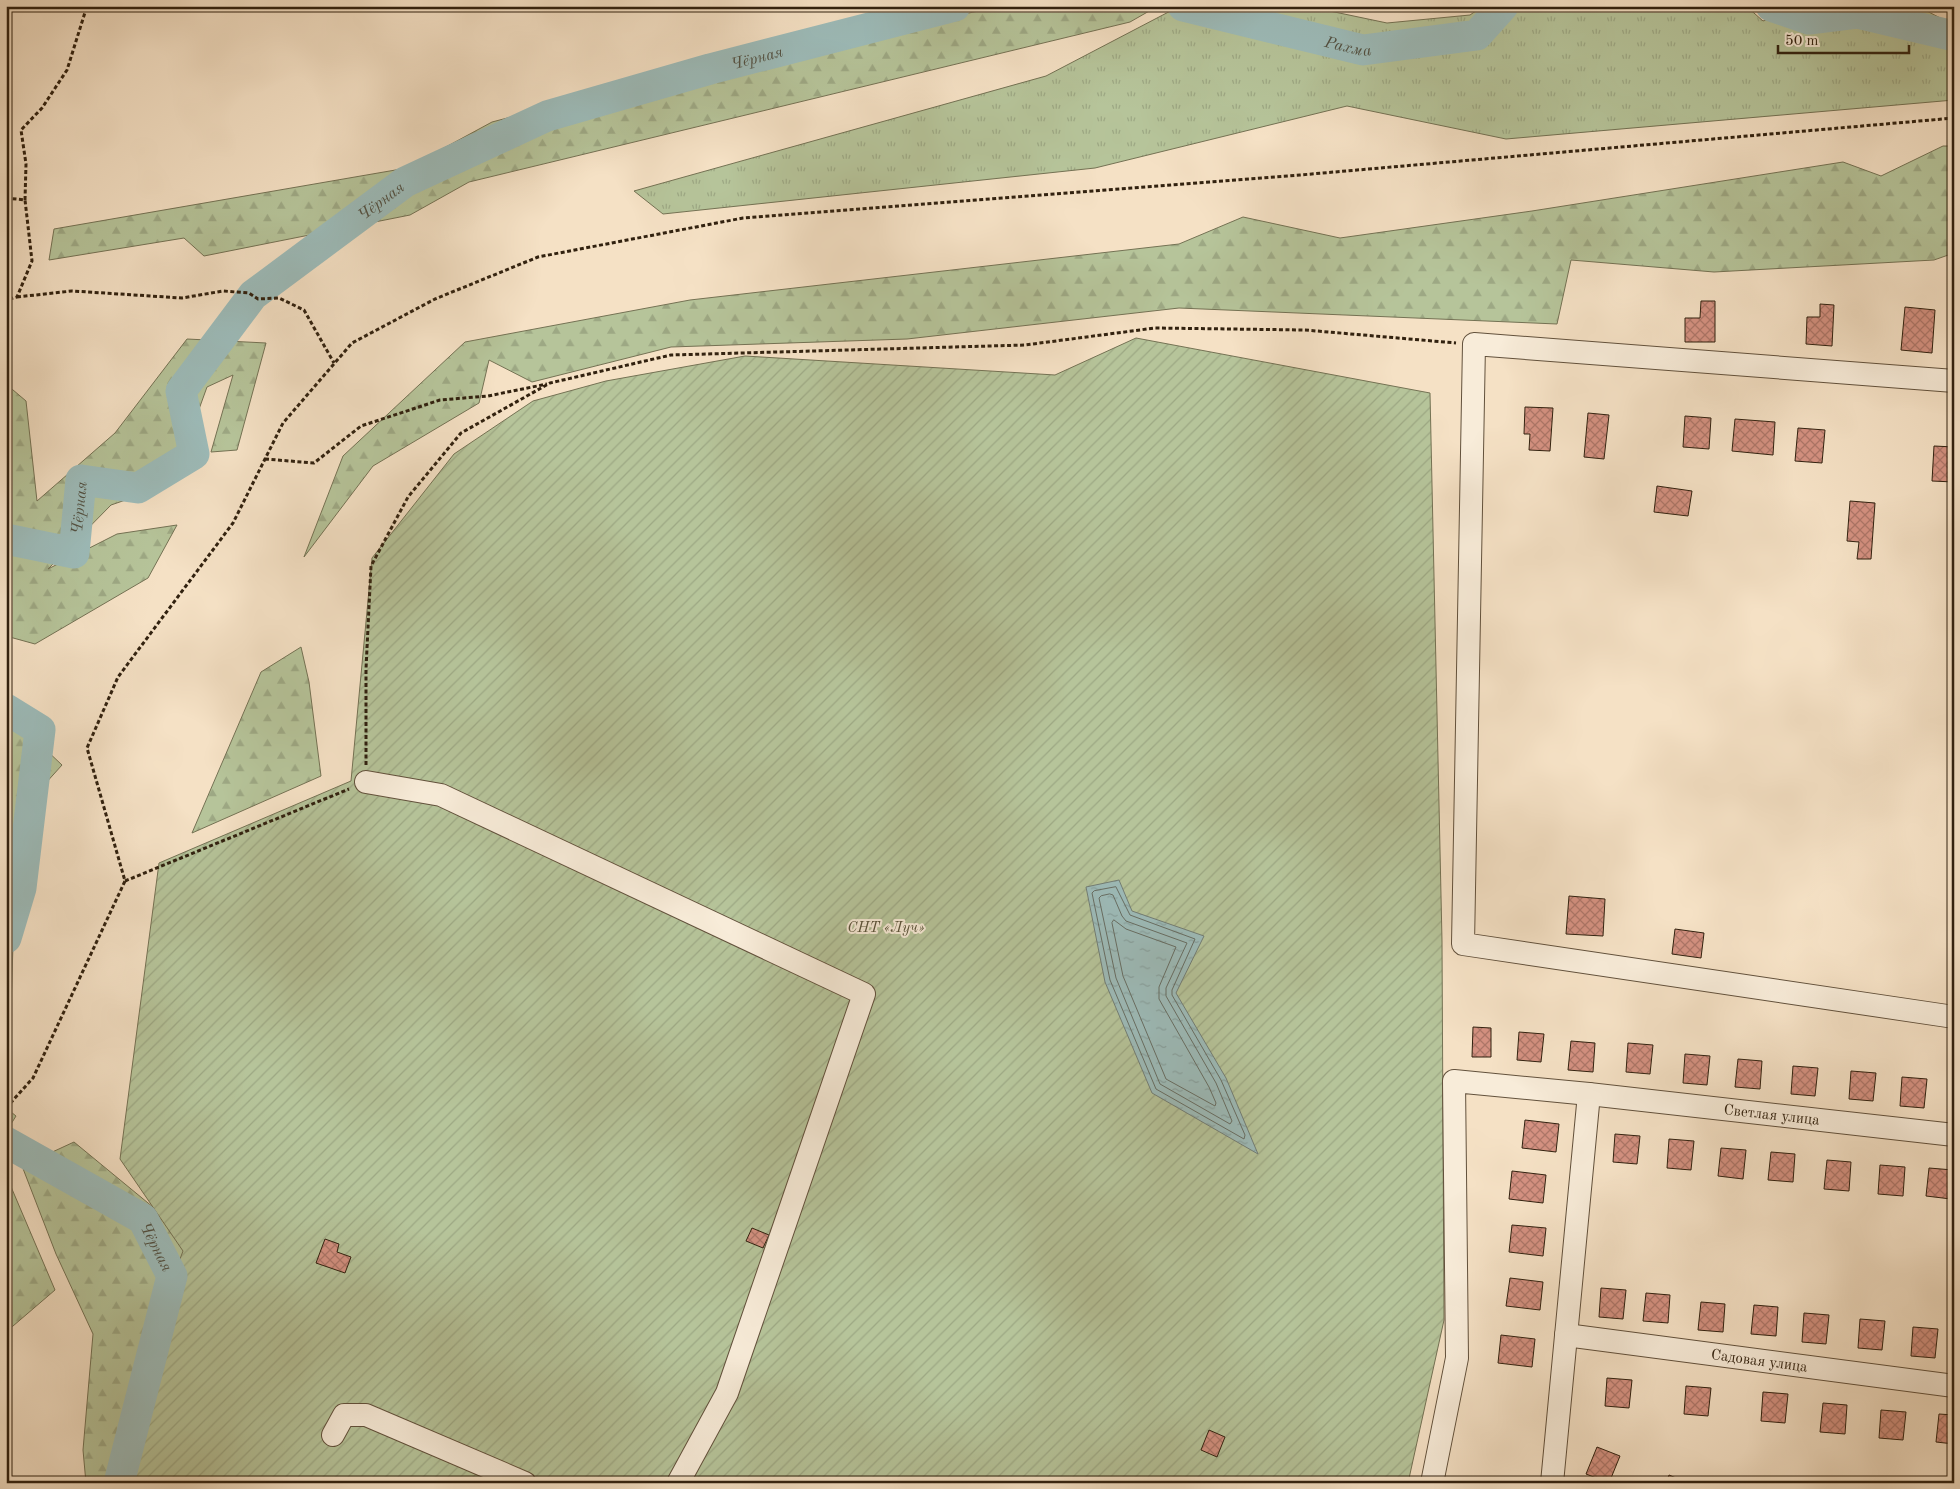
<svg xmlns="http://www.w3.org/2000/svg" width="1960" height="1489" viewBox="0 0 1960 1489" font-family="'Old Standard TT',serif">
  <defs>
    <pattern id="grass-tufts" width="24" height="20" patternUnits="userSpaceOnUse" patternTransform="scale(1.25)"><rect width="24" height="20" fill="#b6c49a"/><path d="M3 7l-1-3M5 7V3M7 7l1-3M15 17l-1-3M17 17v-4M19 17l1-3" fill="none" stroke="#9da884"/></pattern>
    <pattern id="forest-firs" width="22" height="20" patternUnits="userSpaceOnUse" patternTransform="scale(1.25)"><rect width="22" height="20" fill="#b6c49a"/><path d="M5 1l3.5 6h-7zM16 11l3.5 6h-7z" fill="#9da884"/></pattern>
    <pattern id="garden-furrows" width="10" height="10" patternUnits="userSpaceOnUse" patternTransform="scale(1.25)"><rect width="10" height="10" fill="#b6c49a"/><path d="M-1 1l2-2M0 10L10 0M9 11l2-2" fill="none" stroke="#9da884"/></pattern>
    <pattern id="water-ripples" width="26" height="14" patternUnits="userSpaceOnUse" patternTransform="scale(1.25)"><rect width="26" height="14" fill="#9dbcba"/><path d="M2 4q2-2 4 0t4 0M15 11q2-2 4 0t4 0" fill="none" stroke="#88a19f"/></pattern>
    <pattern id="building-cross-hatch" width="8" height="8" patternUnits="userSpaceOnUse" patternTransform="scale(1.25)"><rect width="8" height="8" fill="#d49181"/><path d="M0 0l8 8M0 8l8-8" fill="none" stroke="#ad7668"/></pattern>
  </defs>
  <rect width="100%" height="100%" fill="#f5e1c5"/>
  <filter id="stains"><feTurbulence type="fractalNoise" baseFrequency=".004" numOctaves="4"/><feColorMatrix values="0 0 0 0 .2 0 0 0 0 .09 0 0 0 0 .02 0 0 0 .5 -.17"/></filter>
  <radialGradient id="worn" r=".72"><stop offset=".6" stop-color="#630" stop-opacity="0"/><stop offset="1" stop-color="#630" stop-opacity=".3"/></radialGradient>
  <path fill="url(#grass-tufts)" stroke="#747254" d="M 1180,6 L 1306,6 L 1387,23 L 1470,15 L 1483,6 L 1746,6 L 1763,21 L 1798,6 L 1917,6 L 1954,25 L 1954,100 L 1506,139 L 1347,106 L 1095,168 L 663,214 L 634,191 L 1046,76 Z"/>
  <path fill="url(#forest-firs)" stroke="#747254" d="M 1002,6 L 1158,6 L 1130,22 L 469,182 L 410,215 L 204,256 L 184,238 L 49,260 L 54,229 L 407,168 L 492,122 L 656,79 Z
    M 1943,146 L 1954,146 L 1954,253 L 1934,260 L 1714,272 L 1571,260 L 1557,324 L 1179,308 L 907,339 L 671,347 L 532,382 L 489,360 L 479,403 L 373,466 L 304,557 L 343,456 L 465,342 L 690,300 L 1179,244 L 1243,217 L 1340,238 L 1532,211 L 1843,162 L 1881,176 Z
    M 187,339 L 266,343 L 237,450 L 211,452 L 233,375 L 207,387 L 172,484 L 111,505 L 48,569 L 117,534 L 177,525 L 148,578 L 35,644 L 6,636 L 6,384 L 26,401 L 37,501 L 115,433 Z
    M 301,647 L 309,682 L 321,776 L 192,833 L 261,672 Z
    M 6,712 L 62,765 L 17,815 L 10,1041 L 6,1046 Z
    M 6,1108 L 16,1116 L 6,1132 Z
    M 74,1142 L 244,1282 L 245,1483 L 86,1483 L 83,1450 L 93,1334 L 56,1254 L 22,1166 Z
    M 6,1175 L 55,1290 L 6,1332 Z"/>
  <path fill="url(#garden-furrows)" stroke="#747254" d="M 1136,338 L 1430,393 L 1442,941 L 1444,1320 L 1408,1483 L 129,1483 L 144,1355 L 183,1251 L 120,1159 L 159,863 L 351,781 L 372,558 L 454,454 L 533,401 L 606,381 L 745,356 L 1055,375 Z"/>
  <path fill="url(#water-ripples)" stroke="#727e76" d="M 1119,880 L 1132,911 L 1204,936 L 1176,993 L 1226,1078 L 1258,1154 L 1152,1093 L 1105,982 L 1086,887 Z"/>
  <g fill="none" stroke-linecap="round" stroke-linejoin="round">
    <path stroke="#676e64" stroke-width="1" d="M 1116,887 L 1130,915 L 1195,939 L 1172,990 L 1172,995 L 1221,1080 L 1245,1135 L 1244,1139 L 1156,1089 L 1110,980 L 1092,893 L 1094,891 Z
      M 1110,894 L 1113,895 L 1122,916 L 1126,921 L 1187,943 L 1166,988 L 1166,996 L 1216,1083 L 1232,1121 L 1230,1124 L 1160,1084 L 1116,978 L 1099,898 L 1101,896 Z
      M 1114,920 L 1126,929 L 1176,947 L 1159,987 L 1159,999 L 1209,1087 L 1216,1103 L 1215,1106 L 1166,1079 L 1123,976 L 1112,923 Z"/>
    <g stroke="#9dbcba" stroke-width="31">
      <path id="s1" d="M 1183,6 L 1363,50 L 1477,35 L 1503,6"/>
      <path d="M 1771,6 L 1809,19 L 1857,13 L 1954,36"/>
      <path id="s2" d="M 6,539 L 74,553 L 81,480 L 138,488 L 194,454 L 181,391 L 253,295 L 405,182 L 547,116 L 710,69 L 955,6"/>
      <path d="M 6,709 L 40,730 L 21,888 L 6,938"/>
      <path id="s3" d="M 6,1142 L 143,1219 L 172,1276 L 119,1483"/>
    </g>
  </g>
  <path fill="url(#building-cross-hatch)" stroke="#31210f" d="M 1701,301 L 1715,301 L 1715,342 L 1685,342 L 1685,318 L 1700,318 Z
    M 1820,304 L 1834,305 L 1832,346 L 1806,344 L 1807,317 L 1820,317 Z
    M 1905,307 L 1935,310 L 1932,353 L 1901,350 Z
    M 1525,407 L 1553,408 L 1550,451 L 1529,450 L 1530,434 L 1524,434 Z
    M 1588,413 L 1609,415 L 1604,459 L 1584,457 Z
    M 1685,416 L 1711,418 L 1709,449 L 1683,447 Z
    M 1735,419 L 1775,422 L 1773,455 L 1732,451 Z
    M 1798,428 L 1825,430 L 1822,463 L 1795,461 Z
    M 1934,446 L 1954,447 L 1954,482 L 1932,481 Z
    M 1657,486 L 1692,491 L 1688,516 L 1654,512 Z
    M 1850,501 L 1875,503 L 1871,559 L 1857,559 L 1859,542 L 1847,541 Z
    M 1569,896 L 1605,899 L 1603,936 L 1566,934 Z
    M 1675,929 L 1704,933 L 1701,958 L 1672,954 Z
    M 1473,1027 L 1491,1028 L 1491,1057 L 1472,1057 Z
    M 1519,1032 L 1544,1034 L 1541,1062 L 1517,1060 Z
    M 1571,1041 L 1595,1043 L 1593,1072 L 1568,1070 Z
    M 1628,1043 L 1653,1045 L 1650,1074 L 1626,1072 Z
    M 1685,1054 L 1710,1056 L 1707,1085 L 1683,1083 Z
    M 1738,1059 L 1762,1061 L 1760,1089 L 1735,1087 Z
    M 1793,1066 L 1818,1068 L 1815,1096 L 1791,1094 Z
    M 1851,1071 L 1876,1073 L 1873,1101 L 1849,1099 Z
    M 1902,1077 L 1927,1079 L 1924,1108 L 1900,1106 Z
    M 1525,1120 L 1559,1124 L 1556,1152 L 1522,1148 Z
    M 1615,1134 L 1640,1136 L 1637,1164 L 1613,1162 Z
    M 1669,1139 L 1694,1141 L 1691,1170 L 1667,1168 Z
    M 1721,1148 L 1746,1150 L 1743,1179 L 1718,1176 Z
    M 1771,1152 L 1795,1154 L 1793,1182 L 1768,1180 Z
    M 1827,1160 L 1851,1162 L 1849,1191 L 1824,1189 Z
    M 1880,1165 L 1905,1167 L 1903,1196 L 1878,1194 Z
    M 1929,1168 L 1953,1170 L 1951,1199 L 1926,1196 Z
    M 1512,1171 L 1546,1175 L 1543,1203 L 1509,1199 Z
    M 1512,1225 L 1546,1228 L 1543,1256 L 1509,1252 Z
    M 752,1228 L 769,1235 L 763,1248 L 746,1241 Z
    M 325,1239 L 339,1244 L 337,1252 L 351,1257 L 345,1273 L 316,1263 Z
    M 1510,1278 L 1543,1282 L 1540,1310 L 1506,1306 Z
    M 1601,1288 L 1626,1290 L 1623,1319 L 1599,1317 Z
    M 1646,1293 L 1670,1295 L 1668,1323 L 1643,1321 Z
    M 1701,1302 L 1725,1304 L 1723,1332 L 1698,1330 Z
    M 1754,1305 L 1778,1307 L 1776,1336 L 1751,1334 Z
    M 1804,1313 L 1829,1315 L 1826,1344 L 1802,1342 Z
    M 1860,1319 L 1885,1321 L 1882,1350 L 1858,1348 Z
    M 1913,1327 L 1938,1329 L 1935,1358 L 1911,1356 Z
    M 1501,1335 L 1535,1339 L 1532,1367 L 1498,1363 Z
    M 1607,1378 L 1632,1380 L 1629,1408 L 1605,1406 Z
    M 1686,1386 L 1711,1388 L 1708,1416 L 1684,1414 Z
    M 1763,1392 L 1788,1394 L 1785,1423 L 1761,1421 Z
    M 1823,1403 L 1847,1405 L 1845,1434 L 1820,1432 Z
    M 1881,1410 L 1906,1412 L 1903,1440 L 1879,1438 Z
    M 1939,1414 L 1954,1415 L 1954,1444 L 1936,1442 Z
    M 1209,1430 L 1225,1437 L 1217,1457 L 1201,1450 Z
    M 1597,1447 L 1620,1456 L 1609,1483 L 1586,1474 Z
    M 1669,1475 L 1688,1483 L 1666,1483 Z"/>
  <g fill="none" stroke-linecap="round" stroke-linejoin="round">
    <g stroke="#62513c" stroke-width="24">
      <g id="minor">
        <path d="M 1954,381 L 1474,344 L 1463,944 L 1954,1017"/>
        <path d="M 366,782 L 441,795 L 864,994 L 727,1393 L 678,1483"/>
        <path id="s4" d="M 1566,1335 L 1954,1386"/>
        <path d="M 333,1435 L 344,1415 L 366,1415 L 525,1483"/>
        <path id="s5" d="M 1432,1483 L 1457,1358 L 1454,1081 L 1589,1094 L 1954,1135"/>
        <path d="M 1552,1483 L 1589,1094"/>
      </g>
    </g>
    <path stroke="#31210f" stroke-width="3" stroke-dasharray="4 2.5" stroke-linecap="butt" d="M 6,198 L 25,200 L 32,261 L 17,297 L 6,300
      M 25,200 L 26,164 L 21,130 L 42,108 L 67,70 L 87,6
      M 17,297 L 72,291 L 182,298 L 223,291 L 249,293 L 258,299 L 279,298 L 304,310 L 334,363
      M 265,459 L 314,463 L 361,426 L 440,400 L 488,396 L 547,384
      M 366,765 L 366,669 L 371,566 L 408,497 L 461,433 L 550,383 L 671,355 L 1025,345 L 1155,328 L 1305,330 L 1456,343
      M 125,881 L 349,789
      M 6,1108 L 33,1078 L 125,881 L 87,748 L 118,677 L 233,523 L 283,423 L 352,343 L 435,299 L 538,257 L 743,218 L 1300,175 L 1954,118"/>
    <use href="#minor" stroke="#f8ecd9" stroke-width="22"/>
  </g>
  <g text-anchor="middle" stroke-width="4" stroke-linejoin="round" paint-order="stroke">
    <g font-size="15" font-style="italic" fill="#595239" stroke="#f8ecd9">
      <text x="886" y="932">СНТ «Луч»</text>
    </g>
    <g font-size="15" fill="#31210f" stroke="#f8ecd9">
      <text dy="5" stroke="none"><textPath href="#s5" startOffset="724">Светлая улица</textPath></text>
      <text dy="5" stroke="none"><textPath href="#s4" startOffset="195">Садовая улица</textPath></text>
    </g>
    <g font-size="16" font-style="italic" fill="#515042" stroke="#f8ecd9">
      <text dy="6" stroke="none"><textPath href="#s1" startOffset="170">Рахма</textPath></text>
      <text dy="6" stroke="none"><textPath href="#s2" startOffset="1014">Чёрная</textPath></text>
      <text dy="6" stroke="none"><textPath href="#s2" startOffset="609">Чёрная</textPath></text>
      <text dy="6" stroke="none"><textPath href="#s2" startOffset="115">Чёрная</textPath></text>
      <text dy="6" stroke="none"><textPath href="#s3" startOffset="188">Чёрная</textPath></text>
    </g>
  </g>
  <rect width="1960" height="1489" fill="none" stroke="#f5e1c5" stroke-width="25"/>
  <rect x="8" y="8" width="1945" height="1474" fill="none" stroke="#31210f" stroke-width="2.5"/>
  <rect x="12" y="12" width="1935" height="1464" fill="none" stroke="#31210f"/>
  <path d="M1778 45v8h131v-8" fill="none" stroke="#31210f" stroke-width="2.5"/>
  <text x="1785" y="45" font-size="15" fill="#31210f" stroke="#f8ecd9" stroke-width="4" paint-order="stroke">50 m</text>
  <rect width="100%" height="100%" filter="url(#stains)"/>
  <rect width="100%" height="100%" fill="url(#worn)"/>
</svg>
